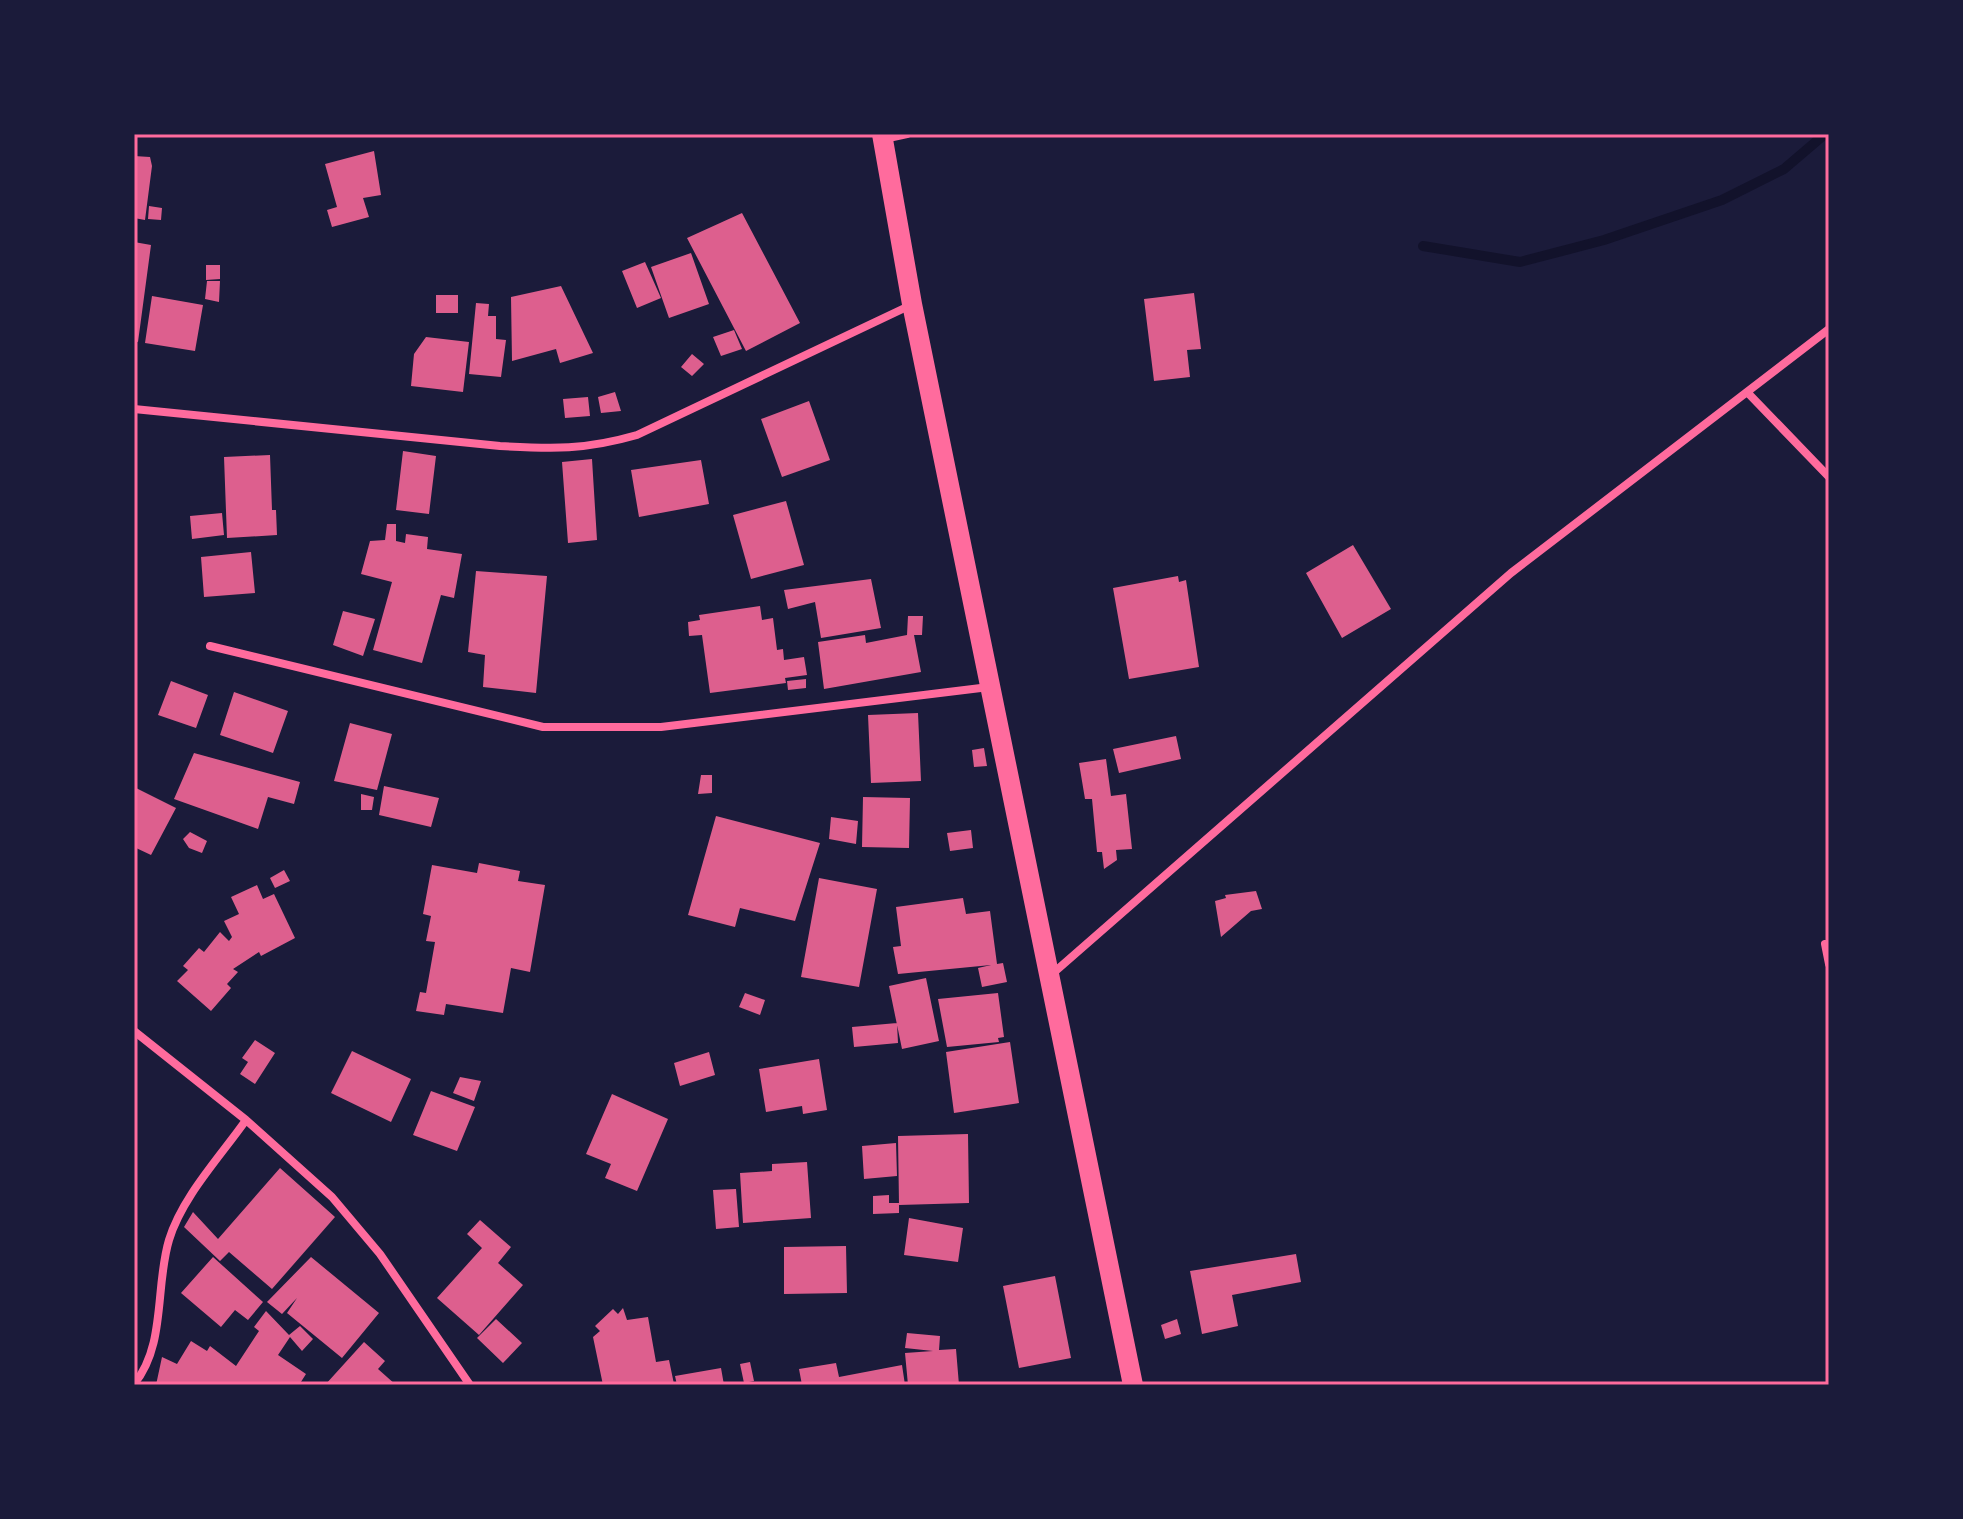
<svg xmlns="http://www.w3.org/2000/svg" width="1963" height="1519" viewBox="0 0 1963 1519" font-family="Overpass,sans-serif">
  <rect width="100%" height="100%" fill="#1b1b3a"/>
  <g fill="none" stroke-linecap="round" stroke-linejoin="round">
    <path stroke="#12122b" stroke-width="10" d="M 1423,246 L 1520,262 L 1604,240 L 1722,200 L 1784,169 L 1825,134"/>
  </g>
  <path fill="#dd5f8e" d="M 374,151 L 381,195 L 363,198 L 369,217 L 332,227 L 327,210 L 337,207 L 325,164 Z
    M 134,156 L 150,157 L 152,166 L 145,220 L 134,218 Z
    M 149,206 L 162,208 L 161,220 L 148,219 Z
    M 742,213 L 800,323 L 746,351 L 687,238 Z
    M 134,242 L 151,245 L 138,342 L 134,341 Z
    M 691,253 L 709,304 L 669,318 L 651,267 Z
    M 645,262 L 661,298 L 637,308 L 622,271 Z
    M 206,265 L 220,265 L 220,279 L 206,280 Z
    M 207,281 L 220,281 L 219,302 L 205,299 Z
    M 561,286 L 593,353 L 560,363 L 556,349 L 512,361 L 511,297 Z
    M 1194,293 L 1201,349 L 1187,350 L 1190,377 L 1154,381 L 1144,299 Z
    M 436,295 L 458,295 L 458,313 L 436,313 Z
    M 152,296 L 203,305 L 195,351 L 145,343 Z
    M 476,303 L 489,304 L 488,316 L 496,316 L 496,339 L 506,340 L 501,377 L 469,374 Z
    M 734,330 L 742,349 L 721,356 L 713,337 Z
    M 426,337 L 469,342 L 463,392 L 411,386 L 414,354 Z
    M 692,354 L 704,364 L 692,376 L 681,367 Z
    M 615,392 L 621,411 L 601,413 L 598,397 Z
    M 588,397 L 590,416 L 565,418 L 563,399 Z
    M 809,401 L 830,460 L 782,477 L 761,419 Z
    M 403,451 L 436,456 L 429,514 L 396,510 Z
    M 270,455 L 272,510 L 276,510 L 277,535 L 227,538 L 224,457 Z
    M 592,459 L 597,540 L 568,543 L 562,462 Z
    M 701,460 L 709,504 L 639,517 L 631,470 Z
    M 786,501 L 804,565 L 751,579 L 733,515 Z
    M 222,513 L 224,535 L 192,539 L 190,516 Z
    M 387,524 L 396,524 L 396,541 L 405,543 L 406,534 L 428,537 L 427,549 L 462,554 L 454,598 L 441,595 L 422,663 L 373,650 L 392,582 L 361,574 L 370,541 L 385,540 Z
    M 1353,545 L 1391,609 L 1342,638 L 1306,573 Z
    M 251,552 L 255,593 L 204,597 L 201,557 Z
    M 476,571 L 547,576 L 536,693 L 483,687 L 485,655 L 468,652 Z
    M 1178,576 L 1179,582 L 1186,580 L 1199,667 L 1129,679 L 1113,588 Z
    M 871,579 L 881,628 L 821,638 L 815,602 L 788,609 L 784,590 Z
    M 760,606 L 762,620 L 773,618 L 777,650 L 783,649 L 784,660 L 804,657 L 807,675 L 785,678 L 786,683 L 710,693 L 702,635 L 689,636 L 688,622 L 700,620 L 699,615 Z
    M 343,611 L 375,619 L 363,656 L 333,645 Z
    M 908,616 L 923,616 L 922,635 L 914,635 L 921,672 L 824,689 L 818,642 L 865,635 L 866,643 L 907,635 Z
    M 806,679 L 806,688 L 788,690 L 787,681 Z
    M 171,681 L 208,695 L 196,728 L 158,715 Z
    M 234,692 L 288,711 L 273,753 L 220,735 Z
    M 918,713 L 921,781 L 871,783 L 868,715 Z
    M 350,723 L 392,734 L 377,790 L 334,781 Z
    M 1176,736 L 1181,759 L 1119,773 L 1113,749 Z
    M 984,748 L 987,766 L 974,767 L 972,750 Z
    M 194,753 L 300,782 L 294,804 L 268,797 L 258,829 L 174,799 Z
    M 1106,759 L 1111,796 L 1126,794 L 1132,849 L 1116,850 L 1117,860 L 1104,869 L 1102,852 L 1097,852 L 1092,799 L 1085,799 L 1079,763 Z
    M 701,775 L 712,775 L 712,793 L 698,794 Z
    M 384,786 L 439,798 L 431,827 L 379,815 Z
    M 134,787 L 176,808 L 151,855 L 134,847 Z
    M 361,794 L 374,797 L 372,810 L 361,810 Z
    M 863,797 L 910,798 L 909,848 L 862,847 Z
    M 716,816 L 820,843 L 795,921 L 740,908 L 735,927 L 688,915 Z
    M 831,817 L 858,821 L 856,844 L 829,839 Z
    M 971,830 L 973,848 L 950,851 L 947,833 Z
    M 190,832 L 207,841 L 202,853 L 189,848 L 183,839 Z
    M 479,863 L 520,871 L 518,881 L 545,885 L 530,972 L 511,968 L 503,1013 L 446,1004 L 444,1015 L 416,1011 L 420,992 L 426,993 L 435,942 L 426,941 L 431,916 L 423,914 L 432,865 L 477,873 Z
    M 284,870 L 290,881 L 275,888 L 270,878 Z
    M 819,878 L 877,889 L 859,987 L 801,977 Z
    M 257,885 L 263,899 L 274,894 L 295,938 L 261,956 L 259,952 L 233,969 L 238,972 L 227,984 L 231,988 L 211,1011 L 177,981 L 188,970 L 183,966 L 199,948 L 204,952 L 220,932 L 229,941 L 232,937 L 224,921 L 239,914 L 231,897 Z
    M 1256,891 L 1262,909 L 1251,911 L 1221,937 L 1215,901 L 1226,898 L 1225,895 Z
    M 963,898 L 966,914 L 990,911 L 997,964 L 1003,963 L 1007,982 L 982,987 L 978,968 L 991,965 L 898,974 L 893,947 L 901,946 L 896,907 Z
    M 926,978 L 939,1041 L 902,1049 L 889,986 Z
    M 745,993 L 765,1000 L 760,1015 L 739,1007 Z
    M 998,993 L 1004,1037 L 998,1038 L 999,1042 L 947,1047 L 938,999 Z
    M 897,1023 L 898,1043 L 854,1047 L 852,1027 Z
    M 255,1040 L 275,1053 L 255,1084 L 240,1074 L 248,1062 L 242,1058 Z
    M 1010,1042 L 1019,1103 L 954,1113 L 946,1052 Z
    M 352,1051 L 411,1079 L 391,1122 L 331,1093 Z
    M 709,1052 L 715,1075 L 680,1086 L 674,1063 Z
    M 819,1059 L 827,1110 L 803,1114 L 802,1106 L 766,1112 L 759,1069 Z
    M 460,1077 L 481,1081 L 474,1101 L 453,1093 Z
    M 431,1091 L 475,1107 L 457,1151 L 413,1135 Z
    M 612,1094 L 668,1119 L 637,1191 L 605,1178 L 611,1164 L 586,1154 Z
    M 968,1134 L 969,1203 L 899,1205 L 898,1136 Z
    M 896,1143 L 897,1176 L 864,1179 L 862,1146 Z
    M 807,1162 L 811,1218 L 743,1223 L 740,1173 L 772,1171 L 772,1164 Z
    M 280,1168 L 335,1217 L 272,1289 L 229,1252 L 220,1261 L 184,1227 L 193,1212 L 218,1239 Z
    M 736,1189 L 739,1227 L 716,1229 L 713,1190 Z
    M 889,1195 L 889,1203 L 899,1203 L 899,1213 L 873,1214 L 873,1196 Z
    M 909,1218 L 963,1228 L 958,1262 L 904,1255 Z
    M 480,1220 L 511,1247 L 498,1263 L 523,1285 L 479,1335 L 437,1298 L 482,1248 L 467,1234 Z
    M 846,1246 L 847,1293 L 784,1294 L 784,1247 Z
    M 1296,1254 L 1301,1282 L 1232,1295 L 1238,1326 L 1202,1334 L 1190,1271 Z
    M 213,1257 L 263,1302 L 248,1320 L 235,1310 L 221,1327 L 181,1293 Z
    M 311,1257 L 379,1313 L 342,1358 L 287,1313 L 297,1298 L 282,1314 L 267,1302 Z
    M 1055,1276 L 1071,1358 L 1019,1368 L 1003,1286 Z
    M 623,1308 L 627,1320 L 648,1317 L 656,1362 L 669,1360 L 674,1384 L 603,1385 L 593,1337 L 600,1331 L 595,1326 L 613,1309 L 618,1314 Z
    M 266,1311 L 289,1335 L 300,1326 L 313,1339 L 302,1351 L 290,1337 L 278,1355 L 306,1374 L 299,1385 L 156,1385 L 162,1357 L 177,1364 L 191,1341 L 207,1351 L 210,1346 L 236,1366 L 259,1331 L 254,1327 Z
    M 496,1319 L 522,1343 L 503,1363 L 477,1338 Z
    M 1177,1319 L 1181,1334 L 1165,1339 L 1161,1325 Z
    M 907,1333 L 940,1336 L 939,1350 L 956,1349 L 959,1385 L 908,1385 L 905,1353 L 933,1351 L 905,1348 Z
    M 364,1342 L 385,1361 L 378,1369 L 396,1385 L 325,1385 Z
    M 750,1362 L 754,1381 L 744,1383 L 740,1364 Z
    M 836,1363 L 839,1377 L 902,1365 L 905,1385 L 802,1385 L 799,1369 Z
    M 721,1368 L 724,1385 L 677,1385 L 675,1376 Z"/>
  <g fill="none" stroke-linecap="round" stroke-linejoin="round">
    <path stroke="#ff6b9d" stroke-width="8" d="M 884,139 L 907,134
      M 1747,392 L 1829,477
      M 134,409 L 500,446 C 553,449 585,450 637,435 L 911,305
      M 210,646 L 543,727 L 661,727 L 989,687
      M 1825,944 L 1829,964
      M 1051,975 L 1511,573 L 1829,329
      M 134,1031 L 246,1120 L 332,1197 L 380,1254 L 470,1385
      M 134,1384 C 166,1346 155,1286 169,1240 C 182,1197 220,1157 246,1120"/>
    <path stroke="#ff6b9d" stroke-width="20" d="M 882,134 L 912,304 L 1133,1385"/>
  </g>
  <rect width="1963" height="1519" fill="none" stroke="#1b1b3a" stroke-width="272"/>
  <rect x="136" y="136" width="1691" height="1247" fill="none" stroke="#ff6b9d" stroke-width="3"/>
</svg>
